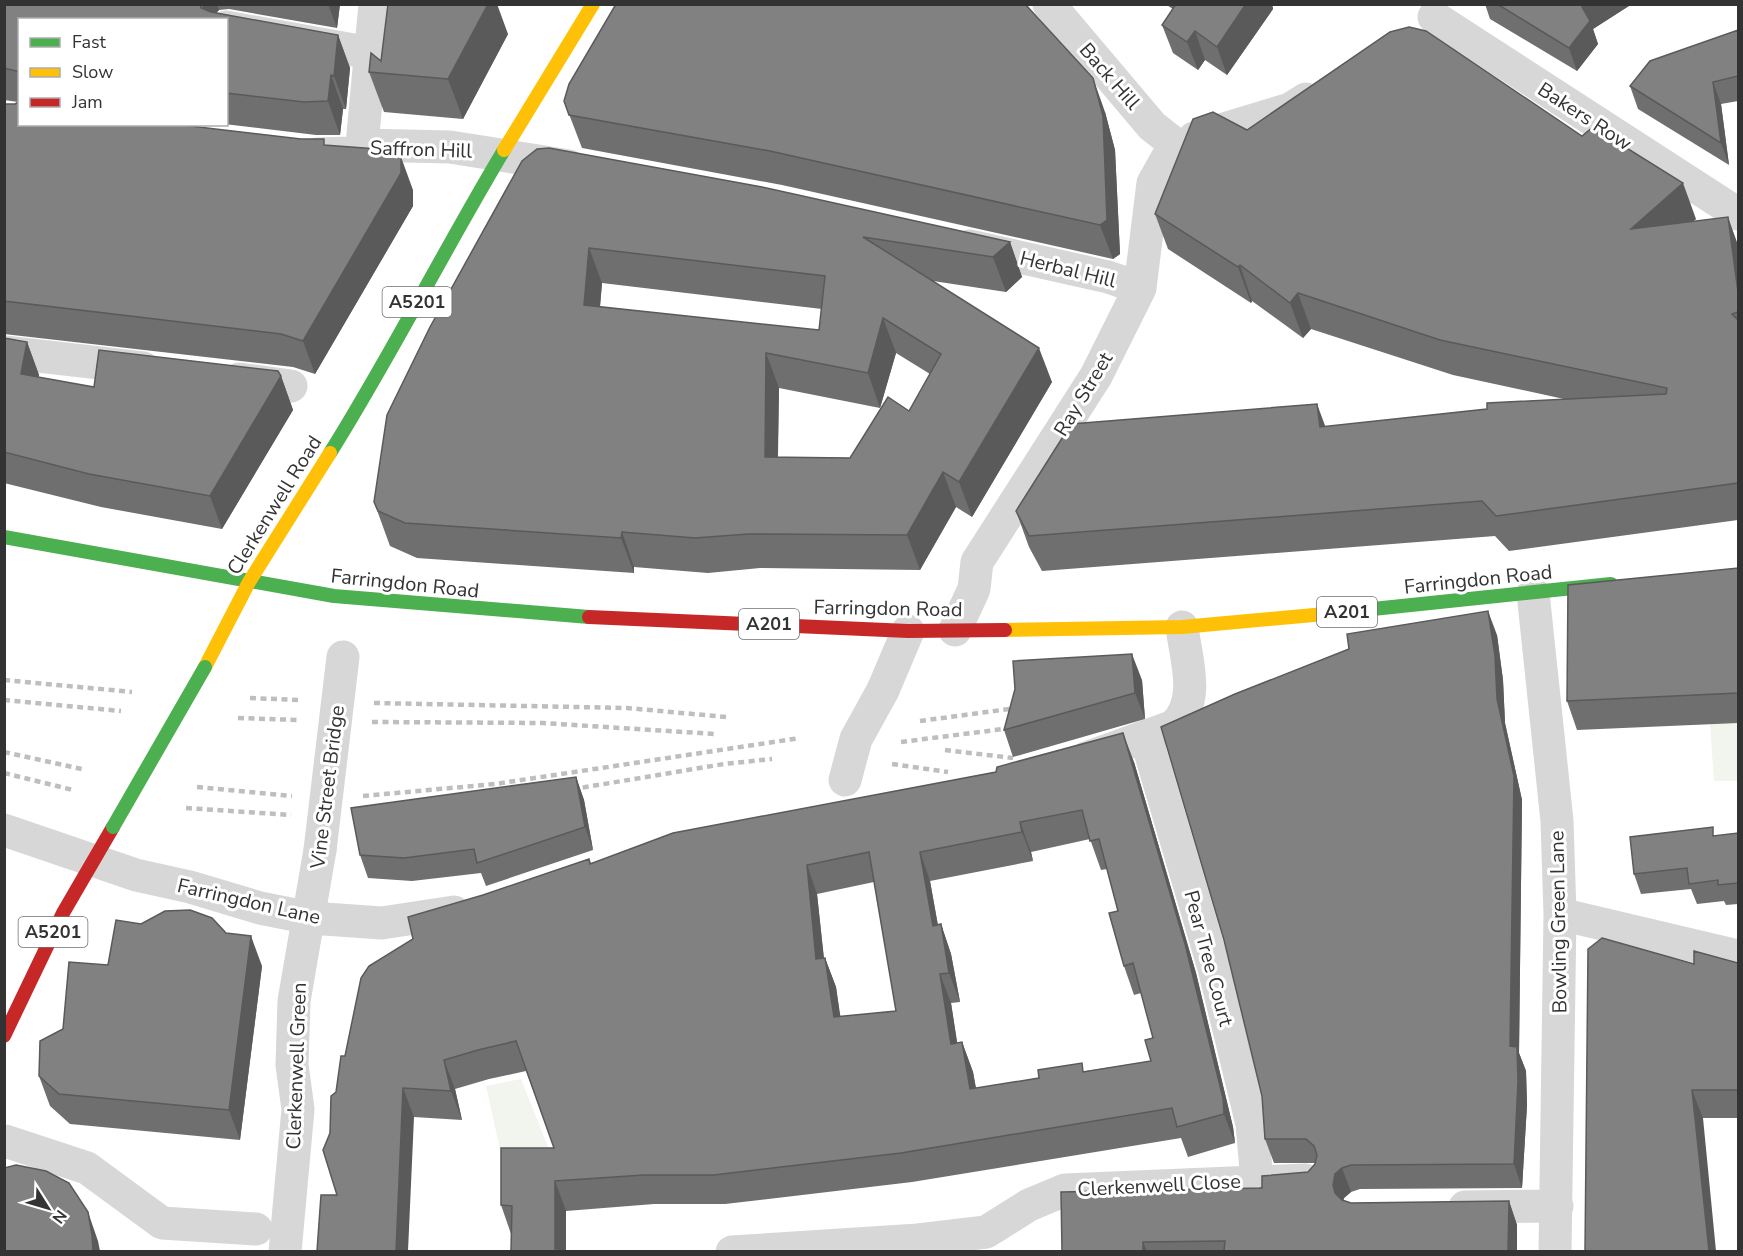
<svg xmlns="http://www.w3.org/2000/svg" width="1743" height="1256" viewBox="0 0 1743 1256" font-family="'Nunito Sans',sans-serif">
  <rect width="100%" height="100%" fill="#fff"/>
  <path fill="#f1f5ed" d="M 1738,720 L 1738,781 L 1714,781 L 1710,723 Z
    M 521,1079 L 553,1159 L 504,1167 L 486,1086 Z"/>
  <g fill="none" stroke-linecap="round" stroke-linejoin="round">
    <path stroke="#d7d7d7" stroke-width="33" d="M 1049,4 L 1152,126 L 1175,144
      M 1434,17 L 1738,214
      M 226,27 L 370,53
      M 1194,138 L 1290,109 L 1306,99
      M 362,145 L 375,4
      M 317,154 L 352,153 L 362,145 L 450,147 L 569,166
      M 970,246 L 1108,277 L 1140,288
      M 4,352 L 143,368
      M 239,379 L 291,386
      M 1533,593 L 1557,821 L 1560,914 L 1555,1252
      M 955,630 L 974,589 L 977,562 L 1096,376 L 1140,288 L 1153,183 L 1175,144
      M 883,690 L 908,631
      M 1146,738 L 1214,968 L 1252,1124 L 1257,1181
      M 1086,758 L 1174,726 C 1201,700 1186,660 1182,627
      M 4,830 L 136,875 L 190,887 L 260,908 L 310,918 L 382,923 L 454,912
      M 1560,914 L 1738,956
      M 5,1141 L 87,1168 L 162,1223 L 256,1229
      M 1465,1207 L 1557,1206
      M 285,1252 L 298,1109 L 292,1065 L 294,1001 L 320,850
      M 732,1252 L 918,1240 L 986,1232 L 1029,1205 L 1065,1190 L 1305,1180"/>
    <path stroke="#4caf50" stroke-width="14" d="M 330,453 C 392,354 444,250 504,150
      M 4,537 L 334,596 L 589,617
      M 1325,614 L 1611,584"/>
    <path stroke="#ffc107" stroke-width="14" d="M 504,150 L 593,4
      M 1005,630 L 1182,627 L 1325,614
      M 205,667 L 249,582 L 330,453"/>
    <path stroke="#c62828" stroke-width="14" d="M 589,617 L 908,631 L 1005,630
      M 4,1036 L 63,913 L 113,827"/>
    <path stroke="#bebebe" stroke-width="4.5" stroke-dasharray="6 4.5" stroke-linecap="butt" d="M 4,680 L 132,692
      M 250,698 L 301,700
      M 4,700 L 121,711
      M 374,703 L 627,708 L 726,717
      M 238,718 L 299,720
      M 920,721 L 1024,707
      M 372,722 L 543,723 L 715,734
      M 901,742 L 1019,727
      M 945,750 L 1013,758
      M 4,752 L 86,770
      M 892,764 L 948,772
      M 4,773 L 73,790
      M 197,787 L 292,796
      M 562,791 L 724,764 L 772,759
      M 363,796 L 495,784 L 800,738
      M 186,808 L 291,815"/>
    <path stroke="#d7d7d7" stroke-width="33" d="M 845,780 L 856,739 L 883,690
      M 320,850 L 343,657"/>
    <path stroke="#4caf50" stroke-width="14" d="M 113,827 L 205,667"/>
  </g>
  <path fill="#6f6f6f" fill-rule="evenodd" d="M 4,4 L 340,4 L 337,28 L 229,9 L 219,10 L 216,13 L 338,35 L 350,68 L 346,109 L 343,109 L 340,135 L 316,135 L 224,124 L 226,124 L 226,20 L 20,20 L 20,124 L 326,145 L 413,190 L 413,206 L 315,374 L 293,367 L 4,334 L 4,104 L 15,104 L 18,102 L 4,100 Z
    M 1165,4 L 1272,4 L 1273,9 L 1227,75 L 1205,60 L 1198,70 L 1173,53 L 1162,25 L 1173,9 Z
    M 1485,4 L 1632,4 L 1593,29 L 1598,44 L 1577,71 L 1490,19 Z
    M 1738,30 L 1738,101 L 1721,104 L 1729,165 L 1638,109 L 1630,86 Z
    M 508,34 L 463,119 L 384,112 L 369,72 L 381,61 Z
    M 564,101 L 1105,112 L 1115,150 L 1120,254 L 1113,259 L 782,185 L 582,148 Z
    M 1247,130 L 1696,219 L 1693,221 L 1738,245 L 1738,520 L 1509,551 L 1495,536 L 1042,571 L 1029,547 L 1016,511 L 1326,427 L 1487,409 L 1564,399 L 1453,375 L 1311,329 L 1303,338 L 1252,301 L 1251,303 L 1168,249 L 1155,214 Z
    M 522,161 L 1010,242 L 1022,277 L 1006,292 L 933,281 L 1052,382 L 972,517 L 956,507 L 920,570 L 760,568 L 708,573 L 634,567 L 634,573 L 417,558 L 390,546 L 374,502 ZM 602,283 L 822,309 L 819,330 L 600,307 ZM 896,353 L 930,374 L 909,411 L 850,458 L 778,457 L 779,388 L 880,408 Z
    M 4,338 L 27,342 L 39,375 L 38,377 L 94,387 L 281,376 L 293,410 L 222,529 L 101,507 L 4,483 Z
    M 1738,568 L 1738,723 L 1577,730 L 1567,701 Z
    M 1497,635 L 1503,680 L 1505,723 L 1522,800 L 1519,1053 L 1526,1071 L 1527,1105 L 1522,1188 L 1360,1189 L 1351,1192 L 1344,1198 L 1343,1201 L 1351,1203 L 1509,1201 L 1517,1225 L 1517,1251 L 1062,1251 L 1308,1172 L 1315,1164 L 1315,1163 L 1274,1163 L 1265,1139 Z
    M 1142,680 L 1145,719 L 1013,757 L 1004,730 Z
    M 1134,762 L 1196,973 L 1233,1127 L 1235,1143 L 1188,1157 L 1181,1138 L 912,1182 L 725,1204 L 654,1204 L 566,1211 L 511,1234 L 501,1205 L 554,1148 L 526,1071 L 489,1079 L 455,1089 L 462,1120 L 414,1117 L 337,1195 L 330,1133 L 336,1092 L 345,1056 L 483,895 L 589,859 L 591,863 ZM 1090,839 L 1101,870 L 1107,869 L 1118,911 L 1124,966 L 1134,995 L 1141,993 L 1153,1038 L 1151,1061 L 976,1088 L 973,1072 L 962,1042 L 957,1043 L 951,1003 L 960,1002 L 951,954 L 941,924 L 938,925 L 930,881 L 1033,861 L 1031,852 ZM 874,882 L 896,1011 L 840,1017 L 836,987 L 825,958 L 824,958 L 817,894 Z
    M 576,777 L 584,800 L 593,850 L 486,886 L 481,873 L 412,881 L 368,878 L 360,855 Z
    M 1738,833 L 1738,904 L 1726,905 L 1724,901 L 1697,904 L 1691,889 L 1641,894 L 1634,874 L 1716,836 Z
    M 141,924 L 226,933 L 262,966 L 240,1140 L 70,1124 L 50,1106 L 39,1076 L 63,1029 L 108,965 Z
    M 1738,963 L 1738,1118 L 1703,1118 L 1585,1251 L 1694,964 Z"/>
  <path fill="#5a5a5a" d="M 202,4 L 217,4 L 219,10 L 210,20 L 207,20 Z
    M 328,4 L 340,4 L 337,28 Z
    M 488,4 L 497,4 L 508,34 L 463,119 L 448,79 Z
    M 1246,4 L 1272,4 L 1273,9 L 1227,75 L 1217,47 Z
    M 1586,4 L 1632,4 L 1593,29 L 1598,44 L 1577,71 L 1569,48 L 1582,7 Z
    M 1195,31 L 1205,60 L 1198,70 L 1187,42 Z
    M 338,35 L 350,68 L 346,109 L 334,76 Z
    M 331,75 L 343,109 L 340,135 L 328,101 Z
    M 1093,78 L 1105,112 L 1115,150 L 1120,254 L 1113,259 L 1100,225 Z
    M 1713,82 L 1721,104 L 1729,165 L 1721,143 Z
    M 401,157 L 413,190 L 413,206 L 315,374 L 303,341 Z
    M 1683,183 L 1696,219 L 1644,265 L 1631,229 Z
    M 1728,217 L 1738,245 L 1738,292 Z
    M 1010,242 L 1022,277 L 1006,292 L 993,257 Z
    M 589,248 L 602,283 L 597,340 L 584,305 Z
    M 1240,265 L 1252,301 L 1251,303 L 1238,267 Z
    M 1298,293 L 1311,329 L 1303,338 L 1290,303 Z
    M 883,318 L 896,353 L 880,408 L 868,373 Z
    M 27,342 L 39,375 L 33,407 L 21,374 Z
    M 1039,348 L 1052,382 L 972,517 L 959,482 Z
    M 766,353 L 779,388 L 777,492 L 765,457 Z
    M 281,376 L 293,410 L 222,529 L 210,496 Z
    M 1317,404 L 1330,439 L 1320,427 Z
    M 943,472 L 956,507 L 920,570 L 907,535 Z
    M 622,532 L 634,567 L 634,573 L 621,538 Z
    M 1488,611 L 1497,635 L 1503,680 L 1505,723 L 1522,800 L 1519,1053 L 1526,1071 L 1527,1105 L 1522,1188 L 1514,1164 L 1510,1046 L 1497,699 Z
    M 1132,654 L 1142,680 L 1145,719 L 1135,693 Z
    M 1123,733 L 1134,762 L 1196,973 L 1233,1127 L 1235,1143 L 1224,1114 Z
    M 576,777 L 584,800 L 593,850 L 585,827 Z
    M 1020,822 L 1031,852 L 1033,861 L 1022,832 Z
    M 920,852 L 930,881 L 943,955 L 933,926 Z
    M 807,865 L 817,894 L 827,989 L 816,959 Z
    M 941,924 L 951,954 L 960,1002 L 949,973 Z
    M 251,936 L 262,966 L 240,1140 L 229,1110 Z
    M 825,958 L 836,987 L 845,1047 L 834,1017 Z
    M 940,974 L 951,1003 L 962,1073 L 951,1044 Z
    M 962,1042 L 973,1072 L 981,1118 L 970,1089 Z
    M 444,1060 L 455,1089 L 462,1120 L 451,1091 Z
    M 403,1088 L 414,1117 L 408,1251 L 396,1251 Z
    M 1692,1090 L 1703,1118 L 1716,1251 L 1709,1251 Z
    M 1342,1168 L 1351,1192 L 1344,1198 L 1341,1209 L 1333,1185 L 1335,1174 Z
    M 555,1181 L 566,1211 L 566,1251 L 556,1251 L 555,1249 Z
    M 1509,1201 L 1517,1225 L 1517,1251 L 1508,1251 Z
    M 88,1212 L 98,1241 L 100,1251 L 93,1251 Z
    M 1143,1242 L 1147,1251 L 1143,1251 Z"/>
  <path fill="#818181" stroke="#5a5a5a" stroke-width="1.5" fill-rule="evenodd" d="M 4,4 L 200,4 L 201,8 L 211,12 L 338,35 L 334,76 L 331,75 L 328,101 L 304,102 L 226,93 L 226,20 L 20,20 L 20,72 L 4,68 Z
    M 388,4 L 488,4 L 448,79 L 369,72 L 371,53 L 381,61 Z
    M 616,4 L 1025,4 L 1093,78 L 1103,116 L 1107,220 L 1100,225 L 770,151 L 569,115 L 564,101 L 569,84 Z
    M 1176,4 L 1246,4 L 1217,47 L 1195,31 L 1187,42 L 1162,25 Z
    M 1497,4 L 1586,4 L 1582,7 L 1590,21 L 1569,48 Z
    M 1409,27 L 1426,31 L 1582,136 L 1593,127 L 1683,183 L 1631,229 L 1728,217 L 1738,292 L 1738,312 L 1732,314 L 1738,320 L 1738,483 L 1496,516 L 1482,501 L 1029,536 L 1016,511 L 1071,424 L 1317,404 L 1320,427 L 1487,409 L 1487,403 L 1666,394 L 1667,388 L 1440,340 L 1298,293 L 1290,303 L 1240,265 L 1238,267 L 1155,214 L 1193,119 L 1213,112 L 1247,130 L 1390,32 Z
    M 1738,30 L 1738,76 L 1713,82 L 1721,143 L 1630,86 L 1650,61 Z
    M 20,101 L 20,124 L 173,124 L 301,139 L 324,139 L 324,145 L 391,150 L 401,157 L 401,173 L 303,341 L 281,334 L 4,301 L 4,104 L 15,104 Z
    M 549,148 L 762,187 L 1010,242 L 993,257 L 863,237 L 1039,348 L 959,482 L 943,472 L 907,535 L 748,534 L 695,538 L 622,532 L 621,538 L 405,523 L 378,511 L 374,502 L 387,415 L 430,327 L 522,161 L 537,149 ZM 589,248 L 825,276 L 819,330 L 584,305 ZM 883,318 L 941,354 L 909,411 L 888,397 L 850,458 L 765,457 L 766,353 L 868,373 Z
    M 4,338 L 27,342 L 21,374 L 94,387 L 99,350 L 278,371 L 281,376 L 210,496 L 89,474 L 4,452 Z
    M 1738,568 L 1738,693 L 1567,701 L 1568,585 Z
    M 1488,611 L 1495,656 L 1497,699 L 1514,776 L 1510,1046 L 1517,1047 L 1518,1082 L 1514,1164 L 1351,1165 L 1342,1168 L 1335,1174 L 1333,1185 L 1335,1193 L 1342,1200 L 1351,1203 L 1509,1201 L 1508,1251 L 1224,1251 L 1225,1241 L 1143,1242 L 1143,1251 L 1062,1251 L 1061,1192 L 1262,1188 L 1262,1176 L 1308,1172 L 1315,1164 L 1317,1155 L 1314,1146 L 1306,1139 L 1265,1139 L 1262,1096 L 1224,940 L 1161,727 L 1235,694 L 1349,649 L 1347,634 Z
    M 1132,654 L 1135,693 L 1004,730 L 1015,689 L 1013,661 Z
    M 1123,733 L 1185,944 L 1223,1098 L 1224,1114 L 1177,1127 L 1172,1108 L 901,1153 L 714,1175 L 644,1175 L 555,1181 L 555,1249 L 559,1249 L 559,1251 L 511,1251 L 512,1206 L 501,1205 L 501,1148 L 554,1148 L 516,1041 L 478,1050 L 444,1060 L 451,1091 L 403,1088 L 396,1251 L 317,1251 L 321,1195 L 337,1195 L 323,1150 L 330,1133 L 331,1096 L 336,1092 L 341,1056 L 345,1056 L 361,978 L 369,966 L 413,939 L 408,917 L 483,895 L 589,859 L 590,864 L 673,833 L 996,772 L 997,767 ZM 1082,810 L 1090,841 L 1099,839 L 1118,911 L 1109,913 L 1124,966 L 1133,963 L 1153,1038 L 1145,1040 L 1151,1061 L 1083,1072 L 1082,1063 L 1038,1070 L 1039,1078 L 970,1089 L 962,1042 L 951,1044 L 940,974 L 949,973 L 941,924 L 933,926 L 920,852 L 1022,832 L 1020,822 ZM 869,852 L 896,1011 L 834,1017 L 825,958 L 816,959 L 807,865 Z
    M 576,777 L 585,827 L 477,863 L 474,849 L 404,858 L 360,855 L 351,808 Z
    M 1713,827 L 1713,836 L 1738,833 L 1738,883 L 1718,885 L 1718,880 L 1689,884 L 1687,868 L 1634,874 L 1630,837 Z
    M 190,910 L 212,918 L 226,933 L 251,936 L 229,1110 L 59,1094 L 39,1076 L 40,1041 L 63,1029 L 69,962 L 108,965 L 116,920 L 141,924 L 165,911 Z
    M 1602,938 L 1694,964 L 1694,951 L 1738,963 L 1738,1090 L 1692,1090 L 1709,1251 L 1585,1251 L 1588,949 Z
    M 16,1165 L 46,1171 L 69,1183 L 88,1212 L 92,1235 L 93,1251 L 4,1251 L 4,1168 Z"/>
  <g text-anchor="middle" stroke-width="6" stroke-linejoin="round" paint-order="stroke">
    <g fill="#fff" stroke="#707070" stroke-width="1.5">
      <rect x="382.5" y="287" width="69" height="30" rx="4.5"/>
      <rect x="1317" y="597" width="60" height="30" rx="4.5"/>
      <rect x="739" y="609" width="60" height="30" rx="4.5"/>
      <rect x="18.5" y="917" width="69" height="30" rx="4.5"/>
    </g>
    <g font-size="18" font-weight="bold" fill="#333">
      <text x="417" y="308">A5201</text>
      <text x="1347" y="618">A201</text>
      <text x="769" y="630">A201</text>
      <text x="53" y="938">A5201</text>
    </g>
    <g font-size="20" fill="#333" stroke="#fff">
      <text transform="translate(1110 76) rotate(49)" y="7">Back Hill</text>
      <text transform="translate(1585 116) rotate(33)" y="7">Bakers Row</text>
      <text transform="translate(421 149) rotate(2)" y="7">Saffron Hill</text>
      <text transform="translate(1068 269) rotate(14)" y="7">Herbal Hill</text>
      <text transform="translate(1083 394) rotate(-59)" y="7">Ray Street</text>
      <text transform="translate(274 505) rotate(-58)" y="7">Clerkenwell Road</text>
      <text transform="translate(1478 579) rotate(-6)" y="7">Farringdon Road</text>
      <text transform="translate(405 583) rotate(6)" y="7">Farringdon Road</text>
      <text transform="translate(888 608) rotate(1)" y="7">Farringdon Road</text>
      <text transform="translate(327 787) rotate(-83)" y="7">Vine Street Bridge</text>
      <text transform="translate(249 901) rotate(13)" y="7">Farringdon Lane</text>
      <text transform="translate(1558 922) rotate(-91)" y="7">Bowling Green Lane</text>
      <text transform="translate(1209 958) rotate(75)" y="7">Pear Tree Court</text>
      <text transform="translate(296 1066) rotate(-88)" y="7">Clerkenwell Green</text>
      <text transform="translate(1159 1185) rotate(-3)" y="7">Clerkenwell Close</text>
    </g>
  </g>
  <rect width="1743" height="1256" fill="none" stroke="#333333" stroke-width="12"/>
  <rect x="18" y="18" width="210" height="108" fill="#ffffff" stroke="#adadad" stroke-width="1.5"/>
  <rect x="30" y="38" width="30" height="9" fill="#4caf50" stroke="#adadad" stroke-width="1.5"/>
  <text x="72" y="48" font-size="18" fill="#333333">Fast</text>
  <rect x="30" y="68" width="30" height="9" fill="#ffc107" stroke="#adadad" stroke-width="1.5"/>
  <text x="72" y="78" font-size="18" fill="#333333">Slow</text>
  <rect x="30" y="98" width="30" height="9" fill="#c62828" stroke="#adadad" stroke-width="1.5"/>
  <text x="72" y="108" font-size="18" fill="#333333">Jam</text>
  <g transform="translate(48 1208) rotate(127)" stroke="#ffffff" stroke-width="4.5" paint-order="stroke">
  <path d="M0-4.5L10 22L0 15L-10 22Z" fill="#333333"/>
  <text y="-9" font-size="16" font-weight="bold" text-anchor="middle" fill="#333333">N</text>
  </g>
</svg>
